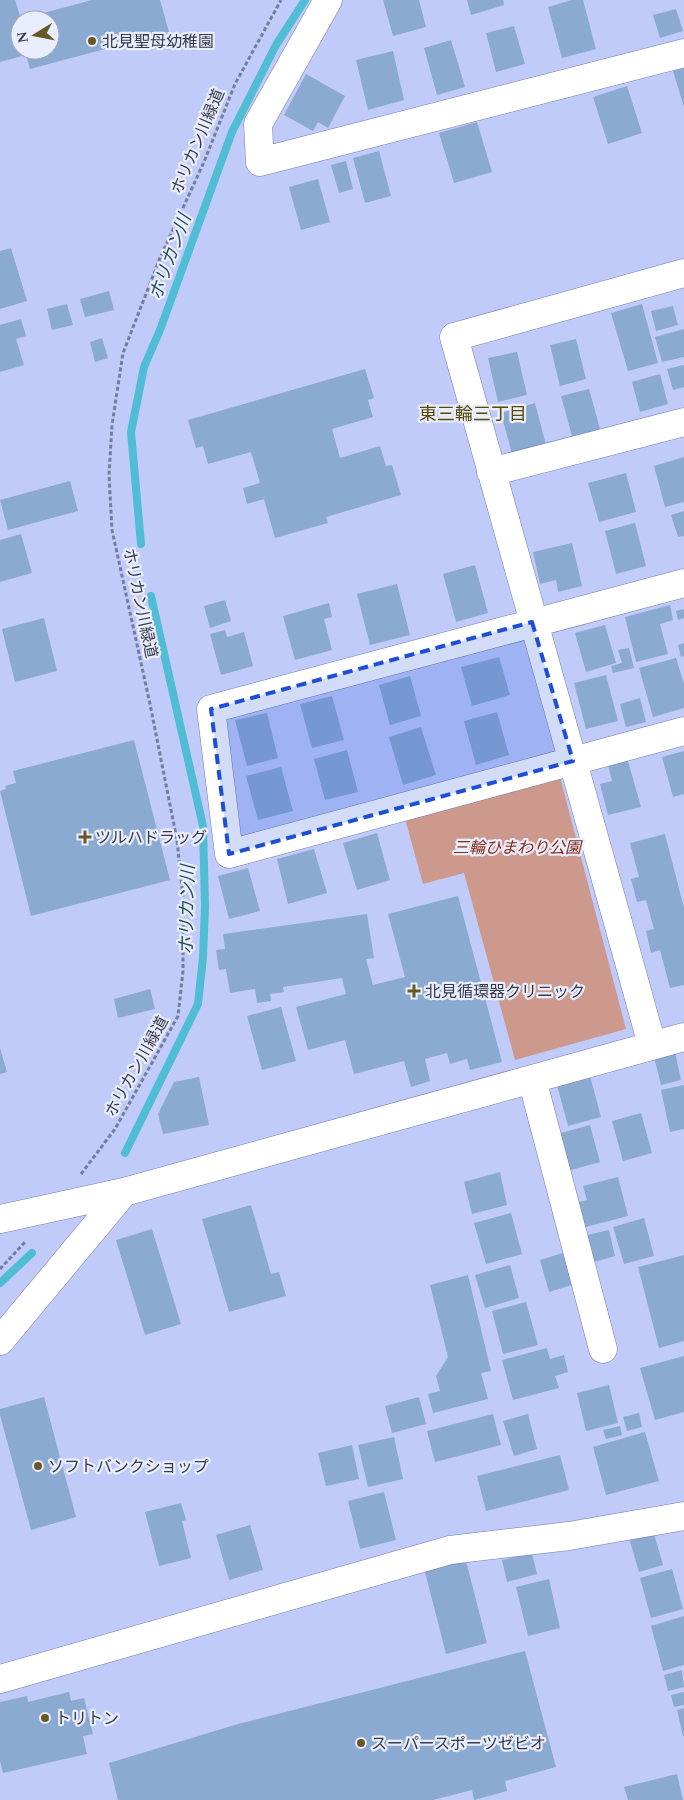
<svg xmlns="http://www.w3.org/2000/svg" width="684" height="1800" viewBox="0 0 684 1800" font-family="Spectral,'Noto Sans JP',serif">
  <rect width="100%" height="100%" fill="#c0cbfa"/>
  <path fill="#cd998c" d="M 559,773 L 626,1029 L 515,1060 L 464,873 L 423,884 L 404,815 Z"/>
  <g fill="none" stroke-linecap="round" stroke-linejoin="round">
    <path stroke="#50bdd4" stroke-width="8" d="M 141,544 L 131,432 L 144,367 L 160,330 L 232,132 L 276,45 L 305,0
      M 125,1153 L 198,1004 L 203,957 L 205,907 L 203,826 L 151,596
      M 0,1283 L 32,1253"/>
  </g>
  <path fill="#8baad1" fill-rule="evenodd" d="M 0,0 L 15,0 L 21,19 L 92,0 L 160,0 L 169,32 L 30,69 L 26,55 L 0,62 ZM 20,20 L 50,20 L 50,50 L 20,50 Z
    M 383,0 L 419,0 L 426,27 L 393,36 Z
    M 467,0 L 503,0 L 504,5 L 471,15 Z
    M 572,0 L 583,0 L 596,49 L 562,58 L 548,7 Z
    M 676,9 L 683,31 L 660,38 L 653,15 Z
    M 514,26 L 525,64 L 496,72 L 486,33 Z
    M 451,40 L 465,87 L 437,95 L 424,48 Z
    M 393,51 L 404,100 L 368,110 L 356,60 Z
    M 684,68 L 684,107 L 673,71 Z
    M 306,74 L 345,96 L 328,128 L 318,122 L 313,131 L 284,115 Z
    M 627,86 L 642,133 L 608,144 L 593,97 Z
    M 477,122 L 492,172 L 454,183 L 439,133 Z
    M 379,151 L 391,196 L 365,203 L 353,158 Z
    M 346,161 L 353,189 L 339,193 L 331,165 Z
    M 318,179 L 330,222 L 301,230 L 289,187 Z
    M 11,248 L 27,301 L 0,309 L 0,251 Z
    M 109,291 L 114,310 L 85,317 L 80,299 Z
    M 67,304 L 73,325 L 52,330 L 47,309 Z
    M 642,304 L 658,363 L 628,371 L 611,313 Z
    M 673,306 L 678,325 L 656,331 L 651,311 Z
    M 21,319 L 26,336 L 16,339 L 24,365 L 0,372 L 0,325 Z
    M 684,329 L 684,357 L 662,362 L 655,337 Z
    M 102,338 L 108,358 L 95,362 L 90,342 Z
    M 576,339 L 586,379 L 560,386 L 550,345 Z
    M 517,352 L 527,395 L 498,402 L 488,358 Z
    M 684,365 L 684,387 L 673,390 L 667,369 Z
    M 365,369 L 374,398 L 368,400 L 373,417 L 332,429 L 340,458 L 380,446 L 386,466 L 392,465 L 401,495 L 326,517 L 328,523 L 275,538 L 264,499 L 247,504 L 243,488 L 260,483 L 251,452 L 208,464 L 203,446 L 196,448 L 188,420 Z
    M 660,374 L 668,404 L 640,412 L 632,382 Z
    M 589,389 L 600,429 L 572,436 L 561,396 Z
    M 535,403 L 546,445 L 512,454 L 501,413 Z
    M 684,457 L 684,502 L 665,507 L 654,466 Z
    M 626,473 L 636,512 L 599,522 L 588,483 Z
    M 70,481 L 78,511 L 8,530 L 0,500 Z
    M 684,511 L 684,536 L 678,537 L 671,515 Z
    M 635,523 L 646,566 L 616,574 L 605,531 Z
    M 21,534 L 32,573 L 0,582 L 0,540 Z
    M 572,543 L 582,586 L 558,592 L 556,580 L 540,584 L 533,552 Z
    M 475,565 L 488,613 L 456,622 L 443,574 Z
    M 397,584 L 410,635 L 370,645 L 357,594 Z
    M 225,600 L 231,621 L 210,628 L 204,606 Z
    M 329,603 L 332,617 L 324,619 L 332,650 L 295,660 L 283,616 Z
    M 670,605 L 673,620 L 660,624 L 668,654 L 636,662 L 625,617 Z
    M 684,609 L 684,618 L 678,620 L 676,611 Z
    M 44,618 L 57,671 L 15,682 L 2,629 Z
    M 605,625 L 616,663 L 586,672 L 575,633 Z
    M 225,630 L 227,637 L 244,632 L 253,666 L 221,675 L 210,634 Z
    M 684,643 L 684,656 L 681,657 L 678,645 Z
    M 629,648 L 634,668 L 613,673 L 611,666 L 622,663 L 618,650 Z
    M 499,657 L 510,695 L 472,706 L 461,667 Z
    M 676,658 L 684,684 L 684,708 L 653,717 L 639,668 Z
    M 606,675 L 618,721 L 586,729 L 574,683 Z
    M 410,676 L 421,716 L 390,725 L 379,685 Z
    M 332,696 L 344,740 L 312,748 L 300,704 Z
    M 640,698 L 646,722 L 626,727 L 620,704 Z
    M 497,712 L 509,755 L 476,765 L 464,721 Z
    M 267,713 L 278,758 L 247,766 L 235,720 Z
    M 421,727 L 436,775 L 403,785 L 389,737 Z
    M 134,740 L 170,880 L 31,916 L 0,791 L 6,789 L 5,786 L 16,783 L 13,771 Z
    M 347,750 L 358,792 L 325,800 L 314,759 Z
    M 684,751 L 684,794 L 673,797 L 662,757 Z
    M 628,761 L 641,807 L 608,815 L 600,784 L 612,781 L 608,765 Z
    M 281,767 L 293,811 L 258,820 L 246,776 Z
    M 377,833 L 390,880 L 357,890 L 343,843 Z
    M 665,834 L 684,908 L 684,985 L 670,988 L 660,950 L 651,953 L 646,931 L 654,929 L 646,900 L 637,902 L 631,879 L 639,877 L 630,843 Z
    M 314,849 L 327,893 L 288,904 L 277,859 Z
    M 248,868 L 260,911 L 229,919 L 218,876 Z
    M 458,896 L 502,1062 L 470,1070 L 467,1059 L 450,1064 L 447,1053 L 425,1059 L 430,1081 L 411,1087 L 404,1061 L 354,1074 L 345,1040 L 308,1050 L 296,1007 L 346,994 L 342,978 L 283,987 L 284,992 L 270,994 L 271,1001 L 257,1003 L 255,989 L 230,993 L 226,969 L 219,970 L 216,950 L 225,949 L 223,934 L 367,914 L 374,958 L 366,959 L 373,985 L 405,977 L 388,914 Z
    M 150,989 L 155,1009 L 118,1018 L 114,999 Z
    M 281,1007 L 296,1061 L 262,1070 L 247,1016 Z
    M 0,1048 L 7,1072 L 0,1074 Z
    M 675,1052 L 681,1080 L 661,1085 L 654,1057 Z
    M 590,1076 L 601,1117 L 568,1126 L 557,1085 Z
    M 199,1077 L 209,1125 L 163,1134 L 158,1114 L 174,1082 Z
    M 684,1085 L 684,1129 L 670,1132 L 661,1090 Z
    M 641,1113 L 652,1153 L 623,1161 L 612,1121 Z
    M 590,1125 L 600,1162 L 567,1171 L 557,1134 Z
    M 500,1172 L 507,1205 L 472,1214 L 464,1182 Z
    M 618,1177 L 628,1216 L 582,1228 L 575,1203 L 587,1200 L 583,1186 Z
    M 251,1205 L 271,1274 L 279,1272 L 286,1296 L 229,1312 L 202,1219 Z
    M 511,1213 L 522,1254 L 486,1264 L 474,1223 Z
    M 644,1218 L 654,1256 L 624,1264 L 613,1227 Z
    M 152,1229 L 181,1324 L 145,1335 L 116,1240 Z
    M 609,1230 L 615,1256 L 594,1262 L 587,1235 Z
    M 563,1253 L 572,1285 L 549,1292 L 540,1260 Z
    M 684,1255 L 684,1341 L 659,1348 L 638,1267 Z
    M 510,1265 L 519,1298 L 485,1308 L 475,1275 Z
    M 468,1275 L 491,1371 L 481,1373 L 488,1399 L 433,1413 L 428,1394 L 440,1391 L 436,1376 L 448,1357 L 430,1285 Z
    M 526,1302 L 538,1345 L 503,1354 L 492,1311 Z
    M 547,1348 L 550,1359 L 564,1355 L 568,1372 L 555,1376 L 559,1388 L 513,1400 L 502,1360 Z
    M 684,1356 L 684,1412 L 655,1420 L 640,1368 Z
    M 609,1385 L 618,1423 L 586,1431 L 577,1393 Z
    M 44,1397 L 76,1517 L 31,1530 L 0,1415 L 0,1409 Z
    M 419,1397 L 426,1424 L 392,1433 L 385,1406 Z
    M 639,1413 L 642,1427 L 627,1431 L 623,1417 Z
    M 493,1414 L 501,1445 L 435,1462 L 427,1431 Z
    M 528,1414 L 537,1449 L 514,1456 L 503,1421 Z
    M 620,1426 L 622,1435 L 606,1439 L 603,1430 Z
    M 645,1432 L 659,1481 L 606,1495 L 593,1447 Z
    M 394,1437 L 403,1479 L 368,1487 L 358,1445 Z
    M 352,1445 L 359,1479 L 326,1486 L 318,1453 Z
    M 560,1455 L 569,1490 L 486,1511 L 477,1476 Z
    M 384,1492 L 396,1540 L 360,1549 L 348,1501 Z
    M 181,1503 L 186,1520 L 182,1521 L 191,1558 L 159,1566 L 145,1512 Z
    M 250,1525 L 263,1570 L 229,1580 L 216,1535 Z
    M 653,1530 L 663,1565 L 639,1572 L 629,1538 Z
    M 532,1553 L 537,1574 L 507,1582 L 502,1560 Z
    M 465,1557 L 487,1643 L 446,1654 L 424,1568 Z
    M 672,1569 L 683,1609 L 651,1618 L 640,1578 Z
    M 549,1579 L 560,1628 L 528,1636 L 516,1587 Z
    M 684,1616 L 684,1665 L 663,1671 L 651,1626 Z
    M 525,1651 L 556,1767 L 505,1781 L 507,1791 L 474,1800 L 472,1790 L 433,1800 L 118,1800 L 109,1763 L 238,1724 Z
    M 682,1670 L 684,1687 L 668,1691 L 664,1675 Z
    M 69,1692 L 71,1701 L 84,1698 L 93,1734 L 83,1736 L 87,1754 L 3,1773 L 0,1761 L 0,1702 L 27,1696 L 28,1702 Z
    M 684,1692 L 684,1705 L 674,1707 L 671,1695 Z
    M 684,1708 L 684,1736 L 683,1736 L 677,1710 Z
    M 677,1774 L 683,1800 L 628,1800 L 624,1787 Z"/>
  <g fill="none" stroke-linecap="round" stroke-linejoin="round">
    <g stroke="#737da7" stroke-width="29">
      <path id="minor" d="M 328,0 L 258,124 L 260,162 L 684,53
        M 491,472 L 684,422
        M 684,583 L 211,709 L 229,854 L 684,731
        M 652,1045 C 587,809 519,574 454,337 L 684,273
        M 532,1079 L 603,1349
        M 0,1219 L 124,1192 L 684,1037
        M 0,1341 L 124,1192
        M 0,1679 L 450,1550 L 569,1536 L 684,1516"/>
    </g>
    <path stroke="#757d9d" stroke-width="3" stroke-dasharray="4 2.5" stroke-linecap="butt" d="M 81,1174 L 115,1129 L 178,1016 L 183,971 L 183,897 L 177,840 L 150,704 L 112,530 L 109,475 L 112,425 L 123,353 L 160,258 L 204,162 L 235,84 L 281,0
      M 0,1269 L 25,1242"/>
    <use href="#minor" stroke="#fff" stroke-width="28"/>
  </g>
  <path fill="#1d4ed8" fill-opacity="0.2" stroke="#1d4ed8" stroke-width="4" stroke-dasharray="10 6" stroke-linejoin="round" d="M 532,622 L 573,761 L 229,854 L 211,709 Z"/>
  <g fill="#675926" stroke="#eaeefc" stroke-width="2">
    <circle cx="92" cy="41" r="5"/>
    <path d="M82.5 829.5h5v5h5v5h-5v5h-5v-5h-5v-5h5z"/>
    <path d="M411.5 983.5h5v5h5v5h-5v5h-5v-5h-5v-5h5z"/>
    <circle cx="38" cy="1466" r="5"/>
    <circle cx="45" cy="1718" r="5"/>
    <circle cx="361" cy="1743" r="5"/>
  </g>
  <g text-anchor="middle" stroke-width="4.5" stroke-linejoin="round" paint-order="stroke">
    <g font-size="16" fill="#35394c" stroke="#eaeefc" text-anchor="start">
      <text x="102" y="47">北見聖母幼稚園</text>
      <text x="95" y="843">ツルハドラッグ</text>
      <text x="425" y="997">北見循環器クリニック</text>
      <text x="48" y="1472">ソフトバンクショップ</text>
      <text x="55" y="1724">トリトン</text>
      <text x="371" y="1749">スーパースポーツゼビオ</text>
    </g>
    <g font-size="16" fill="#35394c" stroke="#eaeefc">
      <text transform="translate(197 141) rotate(-67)" y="6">ホリカン川緑道</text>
      <text transform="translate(141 603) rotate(78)" y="6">ホリカン川緑道</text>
      <text transform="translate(136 1066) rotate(-61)" y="6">ホリカン川緑道</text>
    </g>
    <g font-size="16" font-style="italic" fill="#882812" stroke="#eaeefc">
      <text x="517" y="853">三輪ひまわり公園</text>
    </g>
    <g font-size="18" font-style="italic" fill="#1d4d57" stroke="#eaeefc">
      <text transform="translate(170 257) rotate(-70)" y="6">ホリカン川</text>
      <text transform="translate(187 910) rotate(-89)" y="6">ホリカン川</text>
    </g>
    <g font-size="18" fill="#584907" stroke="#eaeefc">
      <text x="473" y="420">東三輪三丁目</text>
    </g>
  </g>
  <g transform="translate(35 35) rotate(260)"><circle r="24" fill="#eaeefc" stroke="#a2a6b6"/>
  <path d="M0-4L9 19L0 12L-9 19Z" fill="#675926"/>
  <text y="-8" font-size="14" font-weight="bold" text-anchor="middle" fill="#35394c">N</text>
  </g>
</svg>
